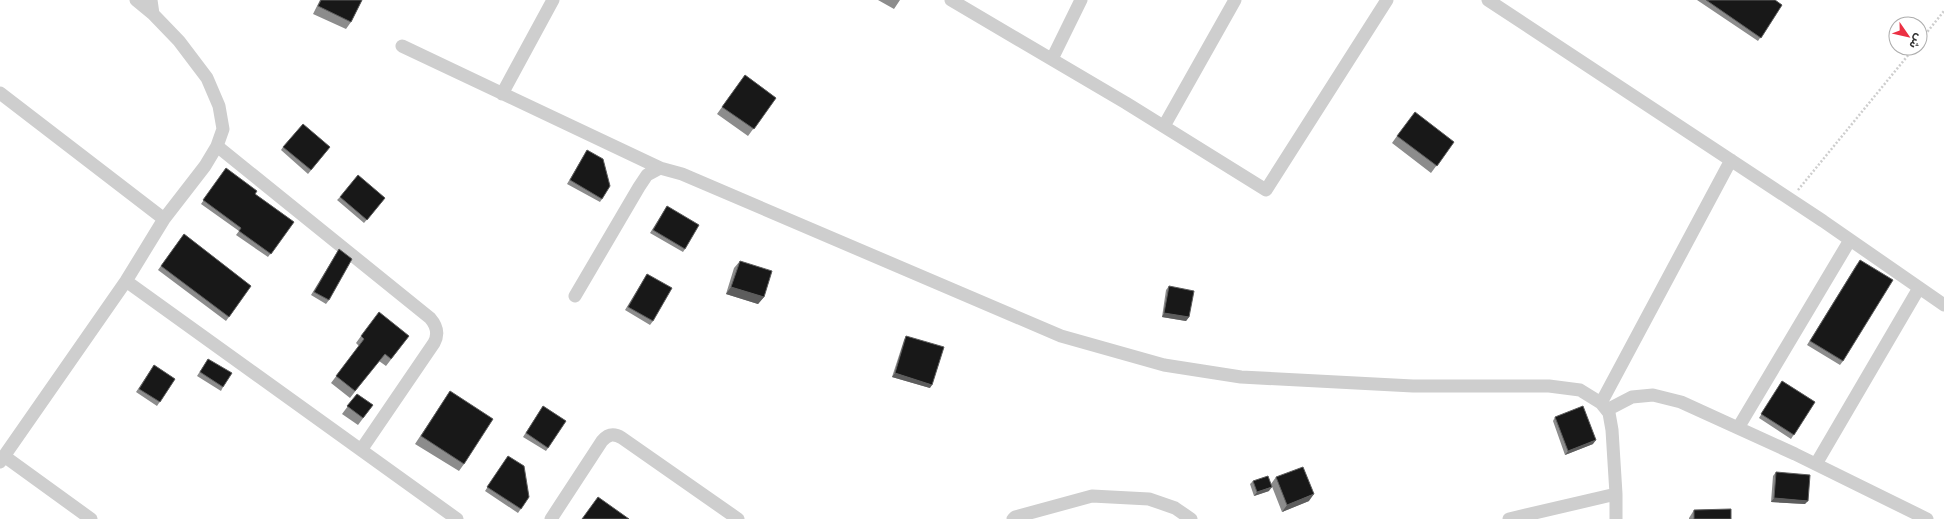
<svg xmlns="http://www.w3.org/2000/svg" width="1944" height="519" viewBox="0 0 1944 519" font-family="Signika,'Noto Sans Arabic',sans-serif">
  <rect width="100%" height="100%" fill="#fff"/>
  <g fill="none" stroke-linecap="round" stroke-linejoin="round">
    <path stroke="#cecece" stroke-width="2.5" stroke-dasharray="2 2" stroke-linecap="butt" d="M 1920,41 L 1944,11
      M 1798,190 L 1914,48"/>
    <path stroke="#cecece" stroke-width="13" d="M 136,0 L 153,14
      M 951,0 L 1126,103 L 1266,190 L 1387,0
      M 1488,0 L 1823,221 L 1944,305
      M 402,46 L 660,168
      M 1052,59 L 1081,0
      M 0,93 L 164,219
      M 502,94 L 553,0
      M 1164,126 L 1235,0
      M 217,146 L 430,318 C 437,326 439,334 434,343 L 361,450
      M 126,281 L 457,519
      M 575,296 L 639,187 L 647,175 L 660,168 L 682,174 L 1061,336 L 1164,365 L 1241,377 L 1413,386 L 1549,386 L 1580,390 L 1601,403 L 1609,413 L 1612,430 L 1616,494 L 1616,519
      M 1601,403 L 1731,160
      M 1607,410 L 1632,397 L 1653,395 L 1681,402 L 1795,454 L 1927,519
      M 1738,428 L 1850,240
      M 4,456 L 91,519
      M 0,462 L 126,281 L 164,219 L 205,166 L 217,146 L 223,129 L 219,106 L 207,78 L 179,41 L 153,14 L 151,0
      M 1816,464 L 1919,288
      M 551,519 L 602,441 C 608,434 614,433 622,438 L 738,519
      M 1013,519 L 1015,517 L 1092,496 L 1149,499 L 1175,508 L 1191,519
      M 1509,519 L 1616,494"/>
  </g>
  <path fill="#8c8c8c" d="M 320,0 L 362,0 L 351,22 L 346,29 L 313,14 Z
    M 878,0 L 900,0 L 894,9 Z
    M 1697,0 L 1775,0 L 1782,5 L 1758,41 Z
    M 745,75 L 776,98 L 748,136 L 717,114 Z
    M 1397,136 L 1454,142 L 1431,173 L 1392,143 Z
    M 283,147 L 330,147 L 308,174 L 281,150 Z
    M 587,150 L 602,199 L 600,202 L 567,184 Z
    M 226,168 L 255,194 L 294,222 L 268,257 L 236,235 L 239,231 L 201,204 Z
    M 340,197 L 385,198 L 364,223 L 337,200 Z
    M 667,206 L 685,249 L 683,252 L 650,233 Z
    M 184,234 L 251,286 L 226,321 L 158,270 Z
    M 339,249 L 329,300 L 326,304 L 311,295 Z
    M 740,261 L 764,297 L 758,304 L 726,294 L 734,268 Z
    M 1857,264 L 1843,361 L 1840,365 L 1807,345 Z
    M 647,274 L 653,321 L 650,325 L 625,310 Z
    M 1169,286 L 1189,317 L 1186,321 L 1162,317 L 1166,290 Z
    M 361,336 L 409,336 L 386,366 L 379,361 L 350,398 L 331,383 L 359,346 L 356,343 Z
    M 906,336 L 930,388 L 892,377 L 904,340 Z
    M 208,359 L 223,387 L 221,391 L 197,376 Z
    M 154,365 L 175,379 L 157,406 L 136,392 Z
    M 1782,381 L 1815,402 L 1791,439 L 1759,418 Z
    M 450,391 L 464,464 L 459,471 L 415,444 Z
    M 357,394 L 373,405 L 358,425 L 342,414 Z
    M 543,406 L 566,421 L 546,451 L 523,437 Z
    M 1555,417 L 1593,444 L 1565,455 L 1553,421 Z
    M 508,456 L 529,497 L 518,513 L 485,491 Z
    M 1776,472 L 1805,504 L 1771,502 L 1773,476 Z
    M 1276,477 L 1309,501 L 1282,512 L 1271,484 Z
    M 1253,481 L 1269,491 L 1254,496 L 1250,484 Z
    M 1694,510 L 1731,519 L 1689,519 L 1689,518 Z"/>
  <path fill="#5d5d5d" d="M 731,287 L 764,297 L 758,304 L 726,294 Z
    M 1164,313 L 1189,317 L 1186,321 L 1162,317 Z
    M 895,373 L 932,385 L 930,388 L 892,377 Z
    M 1596,440 L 1593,444 L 1565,455 L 1568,451 Z
    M 1272,487 L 1269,491 L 1254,496 L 1257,492 Z
    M 1314,494 L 1309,501 L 1282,512 L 1287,505 Z
    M 1774,498 L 1808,501 L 1805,504 L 1771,502 Z"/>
  <path fill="#181818" stroke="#5d5d5d" d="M 321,0 L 362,0 L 351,22 L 318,6 Z
    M 1706,0 L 1775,0 L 1782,5 L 1761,38 Z
    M 745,75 L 776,98 L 754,129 L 722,107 Z
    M 1415,112 L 1454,142 L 1437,166 L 1397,136 Z
    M 303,124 L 330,147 L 311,170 L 283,147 Z
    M 587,150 L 603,159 L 610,186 L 602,199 L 570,180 Z
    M 226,168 L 257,191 L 255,194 L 294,222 L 271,254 L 239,231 L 241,228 L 203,200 Z
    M 358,175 L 385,198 L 367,220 L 340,197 Z
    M 667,206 L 699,225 L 685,249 L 653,230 Z
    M 184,234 L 251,286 L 229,317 L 161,266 Z
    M 339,249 L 352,259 L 329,300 L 314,292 Z
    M 1860,260 L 1893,280 L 1843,361 L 1810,341 Z
    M 740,261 L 772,271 L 764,297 L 731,287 Z
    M 647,274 L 672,288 L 653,321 L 628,307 Z
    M 1169,286 L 1194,291 L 1189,317 L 1164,313 Z
    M 379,312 L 409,336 L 391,359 L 385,354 L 355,391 L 336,376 L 364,339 L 361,336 Z
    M 906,336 L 944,347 L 932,385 L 895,373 Z
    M 208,359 L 232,373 L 223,387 L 200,372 Z
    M 154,365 L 175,379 L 160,402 L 139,389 Z
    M 1782,381 L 1815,402 L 1794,435 L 1761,414 Z
    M 450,391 L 493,419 L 464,464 L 421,436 Z
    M 357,394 L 373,405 L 363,418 L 347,406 Z
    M 543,406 L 566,421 L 548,448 L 526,433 Z
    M 1583,406 L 1596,440 L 1568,451 L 1555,417 Z
    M 508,456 L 524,466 L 529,497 L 521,509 L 487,487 Z
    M 1303,467 L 1314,494 L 1287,505 L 1276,477 Z
    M 1776,472 L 1810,475 L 1808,501 L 1774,498 Z
    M 1268,476 L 1272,487 L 1257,492 L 1253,481 Z
    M 598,497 L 629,519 L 582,519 Z
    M 1731,509 L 1731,519 L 1694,519 L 1694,510 Z"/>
  <g transform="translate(1908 36) rotate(124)"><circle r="19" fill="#ffffff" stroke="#adadad"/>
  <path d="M0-3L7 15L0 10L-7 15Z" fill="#eb3043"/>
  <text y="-6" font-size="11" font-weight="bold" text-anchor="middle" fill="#313131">ش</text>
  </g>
</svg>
